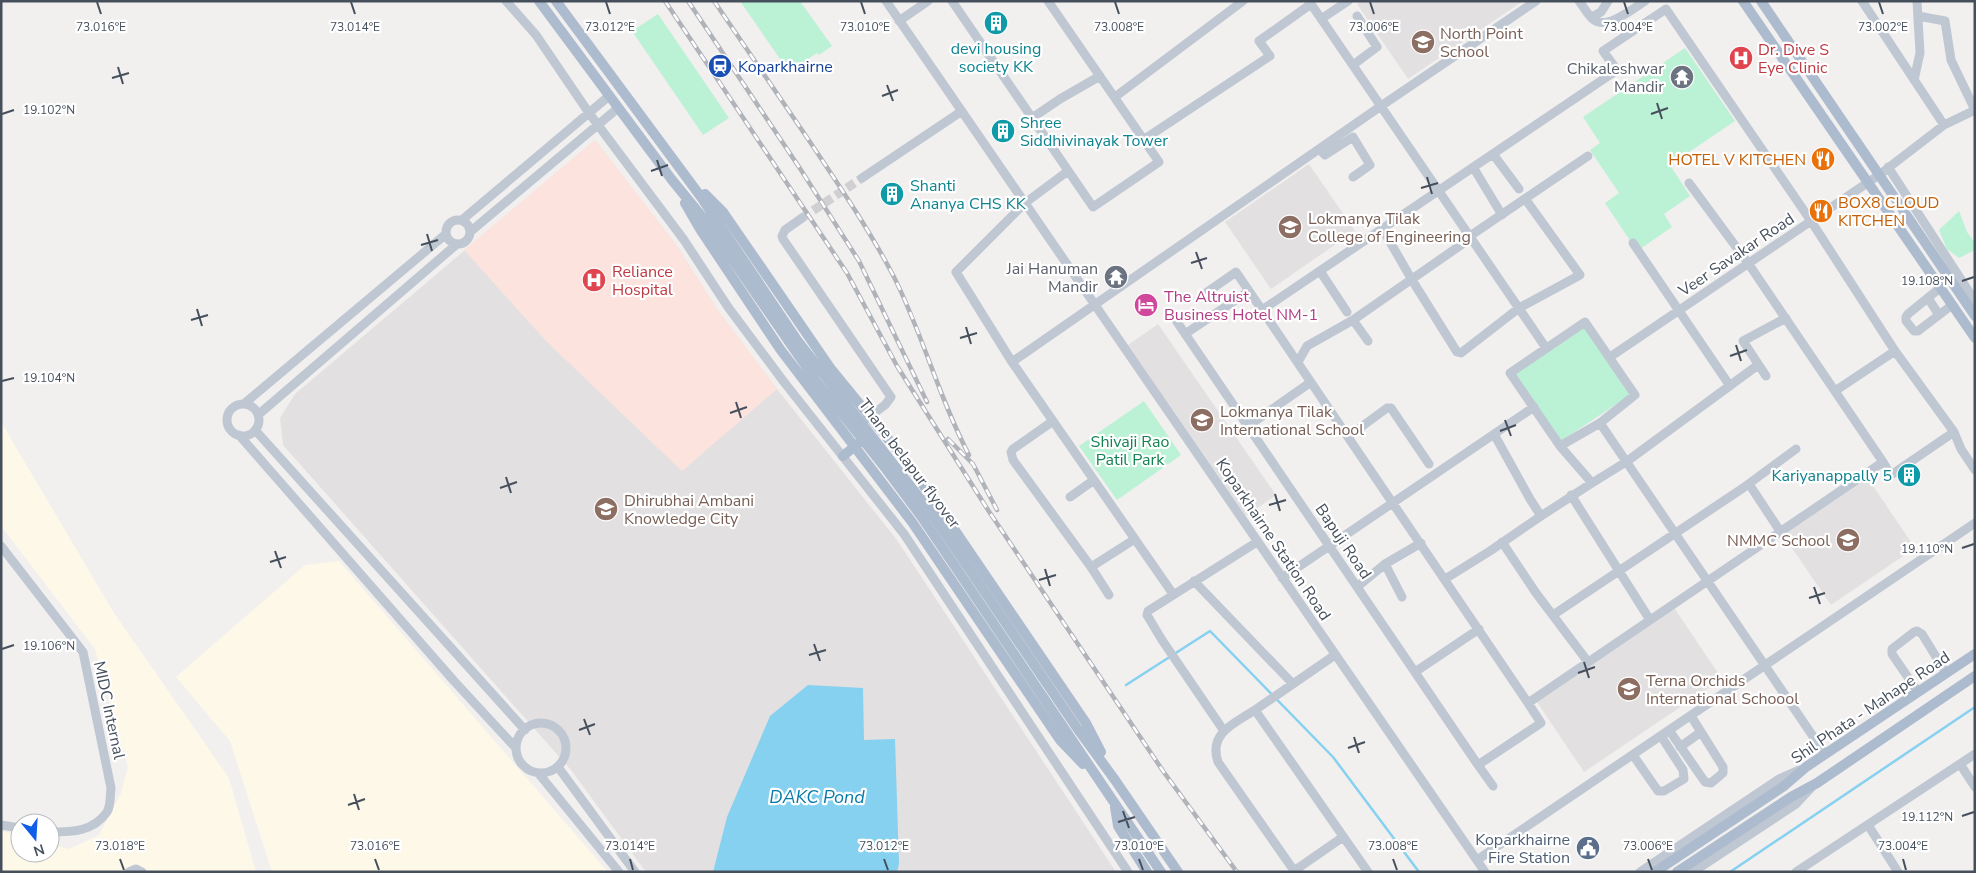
<svg xmlns="http://www.w3.org/2000/svg" width="1976" height="873" viewBox="0 0 1976 873" font-family="'Nunito Sans',sans-serif">
  <rect width="100%" height="100%" fill="#f2efef"/>
  <path fill="#fdf8e8" d="M 1,422 L 114,613 L 229,778 L 256,872 L 1,872 L 1,831 L 20,836 L 20,853 L 50,853 L 50,844 L 69,849 L 99,835 L 121,793 L 128,767 L 95,649 L 1,526 Z
    M 339,561 L 608,872 L 272,872 L 230,741 L 176,677 L 305,565 Z"/>
  <path fill="#e3e0e1" d="M 1361,1 L 1523,1 L 1408,79 L 1357,4 Z
    M 595,140 L 677,246 L 717,309 L 777,389 L 897,540 L 1116,872 L 646,872 L 571,770 L 283,445 L 280,418 L 295,394 Z
    M 1309,164 L 1355,231 L 1271,289 L 1225,222 Z
    M 1158,324 L 1276,495 L 1246,516 L 1128,345 Z
    M 1865,474 L 1915,548 L 1831,605 L 1781,532 Z
    M 1673,606 L 1722,679 L 1584,772 L 1535,699 Z"/>
  <path fill="#fce3de" d="M 595,140 L 677,246 L 717,309 L 777,389 L 682,471 L 546,341 L 464,250 Z"/>
  <path fill="#bbf1d5" d="M 740,1 L 800,1 L 832,46 L 819,55 L 817,53 L 789,72 Z
    M 658,14 L 729,118 L 703,135 L 632,31 Z
    M 1685,48 L 1735,121 L 1670,165 L 1690,196 L 1664,214 L 1672,227 L 1637,251 L 1605,203 L 1619,193 L 1590,150 L 1600,143 L 1583,117 Z
    M 1959,211 L 1967,232 L 1975,243 L 1975,250 L 1959,258 L 1947,249 L 1939,230 Z
    M 1584,327 L 1630,395 L 1561,441 L 1516,374 Z
    M 1144,401 L 1181,455 L 1117,500 L 1079,446 Z"/>
  <path fill="#86d1f0" d="M 808,685 L 863,688 L 864,740 L 895,739 L 899,864 L 897,872 L 713,872 L 727,817 L 770,716 Z"/>
  <g fill="none" stroke-linecap="round" stroke-linejoin="round">
    <path stroke="#86d1f0" stroke-width="2.5" d="M 1126,685 L 1210,631 L 1333,757 L 1419,872
      M 1730,872 L 1975,707"/>
    <path stroke="#d0cfd2" stroke-width="9" stroke-dasharray="9 4.5" stroke-linecap="butt" d="M 802,218 L 862,178"/>
    <path stroke="#bfc8d2" stroke-width="9" d="M 506,1 L 536,35 L 589,113 L 684,240 L 728,307 L 784,382 L 904,534 L 1128,872
      M 886,1 L 1485,872
      M 952,1 L 1093,207 L 1159,162 L 1048,1
      M 1309,1 L 1546,348
      M 1579,1 C 1584,7 1588,16 1594,20 C 1607,30 1634,8 1645,1
      M 1862,1 L 1944,125
      M 1918,16 L 1945,21 L 1951,60 L 1975,110
      M 1592,17 L 1601,12 L 1608,1
      M 1321,19 L 1348,1
      M 899,21 L 928,1
      M 1353,65 L 1377,47 L 1357,16
      M 1914,80 L 1920,53 L 1917,1
      M 1115,97 L 1243,1
      M 1032,118 L 1060,99 L 1100,76
      M 1143,140 L 1270,56 L 1259,41 L 1311,4
      M 1319,149 L 1325,155 L 1353,137 L 1370,165 L 1353,177
      M 1493,154 L 1519,189
      M 1473,167 L 1502,215
      M 1888,167 L 1975,301
      M 862,178 L 962,111
      M 1689,183 L 1748,263 L 1883,462 L 1528,703 L 1262,310 L 1617,70 L 1603,51 L 1666,9 L 1811,221 L 1895,351 L 1954,432 L 1961,449 L 1975,470
      M 802,218 L 785,230 L 782,236 L 783,239 L 891,397 L 885,405 L 865,420
      M 462,220 L 609,96
      M446 232a12 12 0 1 1 24 0a12 12 0 1 1-24 0Z
      M 1382,228 L 1412,280 L 1457,352 L 1461,353 L 1519,308 L 1580,275 L 1526,200
      M 470,232 L 618,108
      M 1470,236 L 1588,156
      M 1633,243 L 1730,386
      M 1320,271 L 1347,312
      M 1940,288 L 1908,314 L 1906,317 L 1906,321 L 1914,331 L 1918,331 L 1952,305
      M 1203,295 L 1236,272 L 1262,310
      M 1928,298 L 1939,315
      M 1173,316 L 1478,765
      M 1353,320 L 1368,341
      M 1585,322 L 1635,395 L 1600,423 L 1560,446 L 1510,373 Z
      M 1185,334 L 1249,291
      M 1610,357 L 1879,175 L 1944,125 L 1975,110
      M 1012,362 L 956,272 L 1025,203 L 1068,171
      M 1298,362 L 1307,346 L 1353,320 L 1471,238
      M 1766,376 L 1743,341 L 1786,318
      M 1835,391 L 1895,351
      M 245,403 L 446,234
      M227 420a16 16 0 1 1 32 0a16 16 0 1 1-32 0Z
      M 258,415 L 457,244
      M 1053,421 L 1013,449 L 1011,452 L 1013,460 L 1091,567 L 1135,539
      M 1600,423 L 1825,754
      M 1248,426 L 1311,382
      M 255,430 L 525,730
      M 239,435 L 454,681 L 516,748
      M 1349,436 L 1387,408 L 1391,408 L 1429,464
      M 1560,446 L 1592,483 L 1626,462 L 1758,365
      M 1883,462 L 1891,475 L 1954,432
      M 1749,484 L 1780,531
      M 1571,495 L 1650,620
      M 1070,497 L 1094,480
      M 1541,516 L 1592,483
      M 1502,542 L 1536,593 L 1588,662
      M 1,546 L 83,652 L 111,788 C 110,795 111,806 107,812 C 93,832 72,832 50,832
      M 1385,564 L 1402,597
      M 1091,567 L 1109,595
      M 1282,578 L 1534,407
      M 1445,579 L 1490,551 L 1541,516 L 1530,499 L 1494,434
      M 1194,581 L 1293,684
      M 1357,587 L 1385,564 L 1421,543
      M 1173,594 L 1012,362 L 1381,106 L 1536,1
      M 1553,615 L 1743,488 L 1796,449
      M 1415,672 L 1479,629
      M 1918,692 L 1892,654 L 1892,649 L 1914,632 L 1917,631 L 1922,634 L 1946,673
      M 1255,710 L 1335,655
      M516 748a25 25 0 1 1 50 0a25 25 0 1 1-50 0Z
      M 1669,730 L 1705,782 L 1711,783 L 1723,773 L 1723,767 L 1691,716
      M 1224,731 L 1162,640 L 1147,615 L 1148,611 L 1257,542
      M 1680,747 L 1701,732
      M 1633,755 L 1658,791 L 1664,791 L 1684,779 L 1683,770 L 1661,736
      M 1960,764 L 1975,787
      M 558,767 L 635,872
      M 539,774 L 619,872
      M 1493,786 L 1478,765 L 1541,723 L 1528,703
      M 1,825 L 20,828
      M 1868,825 L 1898,872
      M 1477,860 L 1975,523
      M 1294,871 L 1343,837
      M 129,872 L 136,869 L 142,872
      M 1295,872 L 1218,762 C 1208,733 1235,723 1255,710 L 1368,872
      M 1640,872 L 1779,779 L 1799,770
      M 1693,872 L 1796,804 L 1811,788
      M 1796,872 L 1975,754"/>
    <path stroke="#adbbcf" stroke-width="10" d="M 539,1 L 672,180 L 708,224 L 816,381 L 886,469 L 921,516 L 1161,872
      M 556,1 L 701,197 L 797,340 L 929,510 L 1077,728 L 1115,780 L 1178,872
      M 1743,1 L 1975,338
      M 1761,1 L 1975,316
      M 705,194 L 723,212 L 831,369 L 902,456 L 937,504 L 1086,723 L 1101,752
      M 685,203 L 700,229 L 780,349 L 912,522 L 1060,740 L 1083,764
      M 843,456 L 860,442
      M 1115,807 L 1118,826 L 1147,872
      M 1655,872 L 1784,786 L 1806,767 L 1975,654
      M 1677,872 L 1791,797 L 1817,783 L 1975,676"/>
    <g stroke="#b1b3ba" stroke-width="4.5">
      <path id="rail" d="M 665,1 L 847,273 L 897,366 L 988,510 L 1163,771 L 1237,872
        M 688,1 L 801,170 L 859,261 L 927,402
        M 714,1 C 745,47 777,93 808,139 C 838,184 869,229 894,277 C 923,335 939,398 969,455
        M 948,439 L 973,464 L 997,510"/>
    </g>
    <use href="#rail" stroke="#fff" stroke-width="2.5" stroke-dasharray="8" stroke-linecap="butt"/>
  </g>
  <path fill="none" stroke="#46505d" stroke-width="2" d="M 97,2 L 101,14M 351,2 L 355,14M 606,2 L 610,14M 861,2 L 865,14M 1115,2 L 1119,14M 1370,2 L 1374,14M 1624,2 L 1628,14M 1879,2 L 1883,14M 118,67 L 123,84M 112,78 L 129,73M 887,85 L 893,101M 882,96 L 898,90M 1657,103 L 1662,119M 2,114 L 14,110M 1651,114 L 1668,108M 657,160 L 662,176M 651,171 L 668,165M 1427,177 L 1432,194M 1421,188 L 1438,183M 427,234 L 432,251M 421,245 L 438,240M 1196,252 L 1202,269M 1191,263 L 1207,258M 1962,281 L 1974,277M 197,309 L 202,326M 191,320 L 208,315M 966,327 L 971,344M 960,338 L 977,333M 1736,345 L 1741,361M 1730,356 L 1747,350M 2,381 L 14,378M 736,402 L 741,418M 730,413 L 747,407M 1505,420 L 1511,436M 1500,431 L 1516,425M 506,477 L 511,493M 500,488 L 517,482M 1275,494 L 1280,511M 1269,505 L 1286,500M 1962,548 L 1974,544M 275,551 L 281,568M 270,562 L 286,557M 1045,569 L 1050,586M 1039,580 L 1056,575M 1814,587 L 1820,604M 1809,598 L 1825,593M 814,644 L 820,661M 2,649 L 14,645M 809,655 L 826,650M 1584,662 L 1589,678M 1578,673 L 1595,667M 584,719 L 590,735M 579,730 L 595,724M 1354,737 L 1359,753M 1348,748 L 1365,742M 354,794 L 359,810M 348,805 L 365,799M 1123,811 L 1129,828M 1962,816 L 1974,812M 1118,822 L 1135,817M 120,859 L 124,870M 375,859 L 379,870M 630,859 L 633,870M 884,859 L 888,870M 1139,859 L 1143,870M 1393,859 L 1397,870M 1648,859 L 1652,870M 1903,859 L 1906,870"/>
  <defs>
    <g id="building-disc" transform="scale(1.25)"><circle r="9.5" fill="#0f9aa8" stroke="#fff"/><path d="M-4-6H4V6H1V3H-1V6H-4ZM-2.5-4.3h1.7v1.8h-1.7ZM.8-4.3h1.7v1.8H.8ZM-2.5-1h1.7V.8h-1.7ZM.8-1h1.7V.8H.8Z" fill="#fff"/></g>
    <g id="school-disc" transform="scale(1.25)"><circle r="9.5" fill="#8d6e63" stroke="#fff"/><path d="M0-5L7-2L0 1L-7-2ZM-4 1L0 2.5L4 1V4Q0 6-4 4Z" fill="#fff"/></g>
    <g id="hospital-disc" transform="scale(1.25)"><circle r="9.5" fill="#e0444e" stroke="#fff"/><path d="M-5-5h3v3.5h4V-5h3V5h-3V1.5h-4V5h-3Z" fill="#fff"/></g>
    <g id="station-disc" transform="scale(1.25)"><circle r="9.5" fill="#1a4fb4" stroke="#fff"/><path d="M-3-6H3Q5-6 5-4V2Q5 4 3 4L4.5 6H3L1.5 4h-3L-3 6H-4.5L-3 4Q-5 4-5 2V-4Q-5-6-3-6ZM-3.5-4v3h7v-3ZM-3.5 1v1.5H-2V1ZM2 1v1.5H3.5V1Z" fill="#fff"/></g>
    <g id="temple-disc" transform="scale(1.25)"><circle r="9.5" fill="#6b7280" stroke="#fff"/><path d="M0-6L5-2H3V0L6.5 2.5H4V6H1.5V3h-3V6H-4V2.5H-6.5L-3 0V-2H-5Z" fill="#fff"/></g>
    <g id="restaurant-disc" transform="scale(1.25)"><circle r="9.5" fill="#e8710a" stroke="#fff"/><path d="M-5-6h1v4h1v-4h1v4h1v-4h1v5L-1.5 .5V6h-2V.5L-5-1ZM5-6V6H3V1.5H1.5Q1.5-4 5-6Z" fill="#fff"/></g>
    <g id="university-disc" transform="scale(1.25)"><circle r="9.5" fill="#8d6e63" stroke="#fff"/><path d="M0-5L7-2L0 1L-7-2ZM-4 1L0 2.5L4 1V4Q0 6-4 4Z" fill="#fff"/></g>
    <g id="hotel-disc" transform="scale(1.25)"><circle r="9.5" fill="#d1479c" stroke="#fff"/><path d="M-6-4.5h1.5V1H6V5H4.5V3h-9V5H-6ZM-4 0a1.8 1.8 0 1 1 3.6 0ZM.5 0V-2.5h3Q6-2.5 6 0Z" fill="#fff"/></g>
    <g id="civic-disc" transform="scale(1.25)"><circle r="9.5" fill="#5c6f8a" stroke="#fff"/><path d="M-.6-6.5H3V-4.5H.6V-3L4-1V1h2V6H-6V1h2V-1L-.6-3ZM-1.2 2.5V6h2.4V2.5Z" fill="#fff"/></g>
  </defs>
  <g fill-rule="evenodd">
    <use href="#building-disc" x="996" y="23"/>
    <use href="#school-disc" x="1423" y="42"/>
    <use href="#hospital-disc" x="1741" y="58"/>
    <use href="#station-disc" x="720" y="66"/>
    <use href="#temple-disc" x="1682" y="77"/>
    <use href="#building-disc" x="1003" y="131"/>
    <use href="#restaurant-disc" x="1823" y="159"/>
    <use href="#building-disc" x="892" y="194"/>
    <use href="#restaurant-disc" x="1821" y="211"/>
    <use href="#university-disc" x="1290" y="227"/>
    <use href="#temple-disc" x="1116" y="277"/>
    <use href="#hospital-disc" x="594" y="280"/>
    <use href="#hotel-disc" x="1146" y="305"/>
    <use href="#school-disc" x="1202" y="420"/>
    <use href="#building-disc" x="1909" y="475"/>
    <use href="#university-disc" x="606" y="509"/>
    <use href="#school-disc" x="1848" y="540"/>
    <use href="#school-disc" x="1629" y="689"/>
    <use href="#civic-disc" x="1588" y="848"/>
  </g>
  <g text-anchor="middle" stroke-width="4.5" stroke-linejoin="round" paint-order="stroke">
    <g font-size="16" fill="#785e54" stroke="#fff" text-anchor="start">
      <text x="1440" y="39">North Point<tspan x="1440" dy="18">School</tspan></text>
      <text x="1308" y="224">Lokmanya Tilak<tspan x="1308" dy="18">College of Engineering</tspan></text>
      <text x="1220" y="417">Lokmanya Tilak<tspan x="1220" dy="18">International School</tspan></text>
      <text x="624" y="506">Dhirubhai Ambani<tspan x="624" dy="18">Knowledge City</tspan></text>
      <text x="1830" y="546" text-anchor="end">NMMC School</text>
      <text x="1646" y="686">Terna Orchids<tspan x="1646" dy="18">International Schoool</tspan></text>
    </g>
    <g font-size="16" fill="#0d838f" stroke="#fff" text-anchor="start">
      <text x="996" y="54" text-anchor="middle">devi housing<tspan x="996" dy="18">society KK</tspan></text>
      <text x="1020" y="128">Shree<tspan x="1020" dy="18">Siddhivinayak Tower</tspan></text>
      <text x="910" y="191">Shanti<tspan x="910" dy="18">Ananya CHS KK</tspan></text>
      <text x="1892" y="481" text-anchor="end">Kariyanappally 5</text>
    </g>
    <g font-size="16" fill="#be3a42" stroke="#fff" text-anchor="start">
      <text x="1758" y="55">Dr. Dive S<tspan x="1758" dy="18">Eye Clinic</tspan></text>
      <text x="612" y="277">Reliance<tspan x="612" dy="18">Hospital</tspan></text>
    </g>
    <g font-size="16" fill="#164399" stroke="#fff" text-anchor="start">
      <text x="738" y="72">Koparkhairne</text>
    </g>
    <g font-size="16" fill="#5b616d" stroke="#fff" text-anchor="end">
      <text x="1664" y="74">Chikaleshwar<tspan x="1664" dy="18">Mandir</tspan></text>
      <text x="1098" y="274">Jai Hanuman<tspan x="1098" dy="18">Mandir</tspan></text>
    </g>
    <g font-size="16" fill="#c56008" stroke="#fff" text-anchor="end">
      <text x="1806" y="165">HOTEL V KITCHEN</text>
      <text x="1838" y="208" text-anchor="start">BOX8 CLOUD<tspan x="1838" dy="18">KITCHEN</tspan></text>
    </g>
    <g font-size="16" fill="#46505d" stroke="#fff">
      <text transform="translate(1736 254) rotate(-34)" y="6">Veer Savakar Road</text>
      <text transform="translate(910 463) rotate(53)" y="6">Thane belapur flyover</text>
      <text transform="translate(1274 539) rotate(56)" y="6">Koparkhairne Station Road</text>
      <text transform="translate(1344 541) rotate(56)" y="6">Bapuji Road</text>
      <text transform="translate(1870 707) rotate(-34)" y="6">Shil Phata - Mahape Road</text>
      <text transform="translate(110 710) rotate(78)" y="6">MIDC Internal</text>
    </g>
    <g font-size="16" fill="#b23c85" stroke="#fff" text-anchor="start">
      <text x="1164" y="302">The Altruist<tspan x="1164" dy="18">Business Hotel NM-1</tspan></text>
    </g>
    <g font-size="16" fill="#138354" stroke="#fff">
      <text x="1130" y="447">Shivaji Rao<tspan x="1130" dy="18">Patil Park</tspan></text>
    </g>
    <g font-size="16" fill="#4e5e75" stroke="#fff" text-anchor="end">
      <text x="1570" y="845">Koparkhairne<tspan x="1570" dy="18">Fire Station</tspan></text>
    </g>
    <g font-size="18" font-style="italic" fill="#077aa9" stroke="#fff">
      <text x="817" y="803">DAKC Pond</text>
    </g>
  </g>
  <g font-size="12" text-anchor="middle" fill="#46505d" stroke="#fff" stroke-width="4.5" stroke-linejoin="round" paint-order="stroke">
    <text x="101" y="31">73.016°E</text>
    <text x="355" y="31">73.014°E</text>
    <text x="610" y="31">73.012°E</text>
    <text x="865" y="31">73.010°E</text>
    <text x="1119" y="31">73.008°E</text>
    <text x="1374" y="31">73.006°E</text>
    <text x="1628" y="31">73.004°E</text>
    <text x="1883" y="31">73.002°E</text>
    <text x="49" y="114">19.102°N</text>
    <text x="1927" y="285">19.108°N</text>
    <text x="49" y="382">19.104°N</text>
    <text x="1927" y="553">19.110°N</text>
    <text x="49" y="650">19.106°N</text>
    <text x="1927" y="821">19.112°N</text>
    <text x="120" y="850">73.018°E</text>
    <text x="1648" y="850">73.006°E</text>
    <text x="1903" y="850">73.004°E</text>
    <text x="375" y="850">73.016°E</text>
    <text x="630" y="850">73.014°E</text>
    <text x="884" y="850">73.012°E</text>
    <text x="1139" y="850">73.010°E</text>
    <text x="1393" y="850">73.008°E</text>
  </g>
  <rect width="1976" height="873" fill="none" stroke="#46505d" stroke-width="5"/>
  <g transform="translate(35 838) rotate(162)"><circle r="24" fill="#ffffff" stroke="#b5b9be"/>
  <path d="M0-4L9 19L0 12L-9 19Z" fill="#105dea"/>
  <text y="-8" font-size="14" font-weight="bold" text-anchor="middle" fill="#46505d">N</text>
  </g>
</svg>
